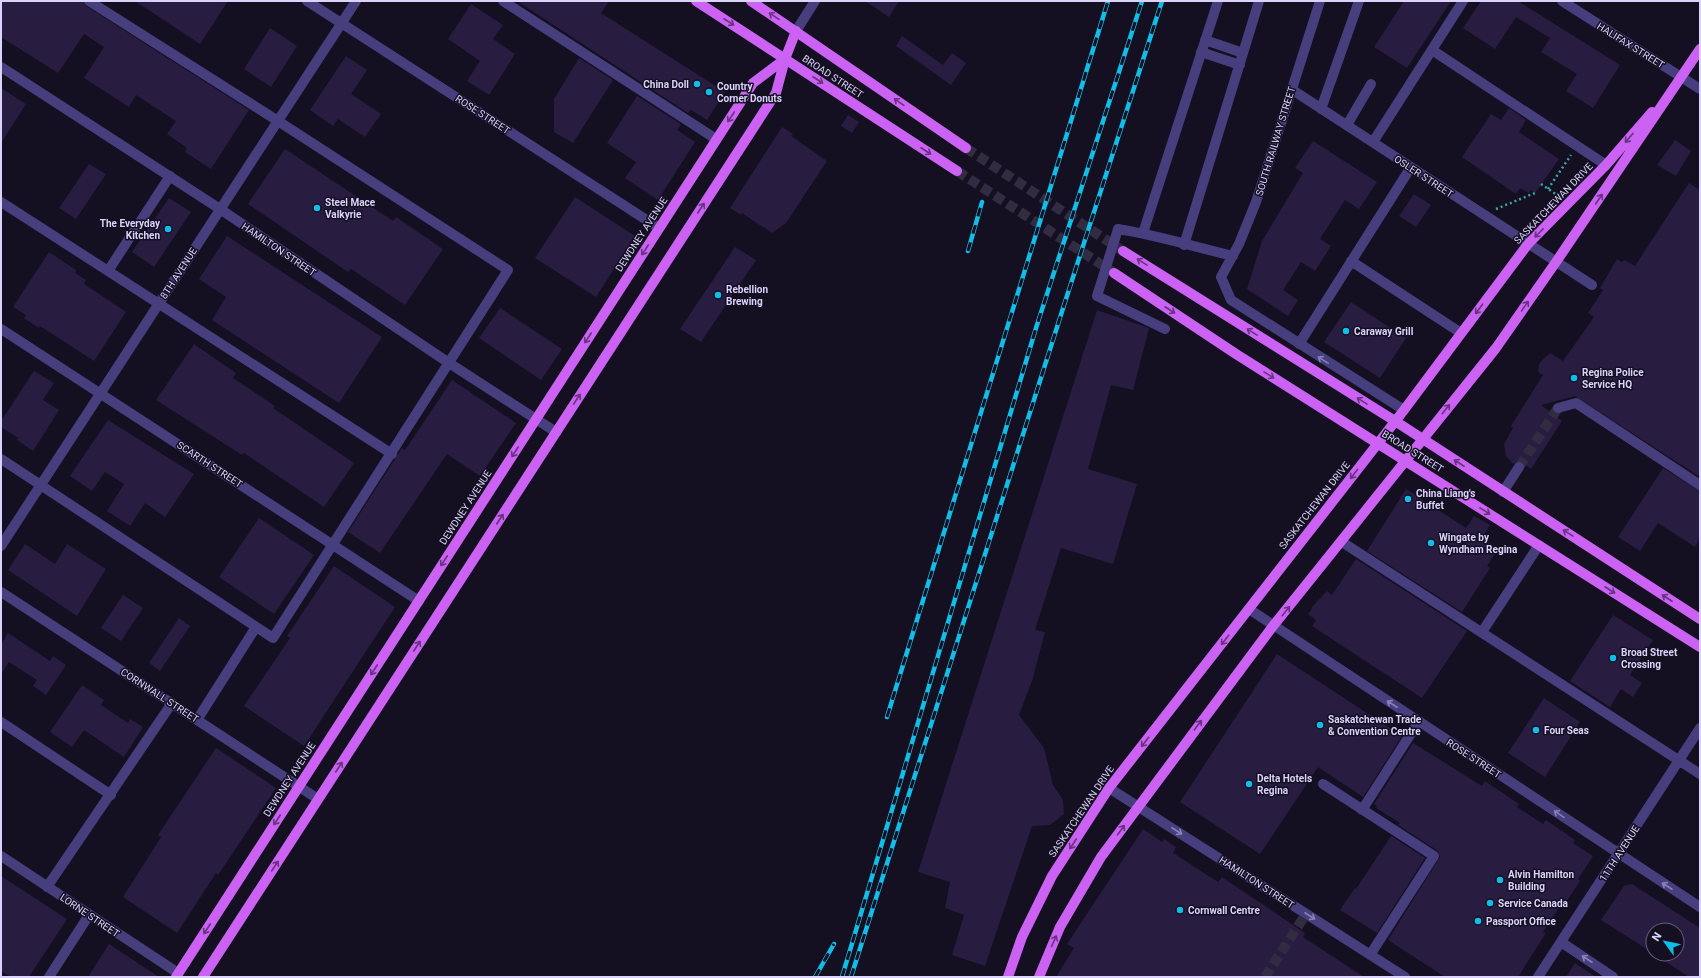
<svg xmlns="http://www.w3.org/2000/svg" width="1701" height="978" viewBox="0 0 1701 978" font-family="Roboto,sans-serif">
  <rect width="100%" height="100%" fill="#140f21"/>
  <path fill="#281d41" d="M 1,1 L 83,1 L 86,6 L 249,110 L 211,169 L 185,152 L 187,148 L 167,134 L 176,121 L 136,95 L 129,107 L 84,78 L 104,47 L 84,34 L 58,73 L 1,37 Z
    M 135,1 L 228,1 L 200,44 Z
    M 517,1 L 609,1 L 601,13 L 725,92 L 707,120 L 691,110 L 688,113 Z
    M 865,1 L 899,1 L 889,17 Z
    M 1404,1 L 1451,1 L 1407,68 L 1374,47 Z
    M 1481,1 L 1518,1 L 1620,65 L 1593,108 L 1566,91 L 1577,74 L 1541,52 L 1550,38 L 1516,17 L 1495,49 L 1463,28 Z
    M 471,4 L 503,25 L 493,39 L 515,54 L 489,95 L 467,81 L 480,61 L 448,39 Z
    M 270,28 L 297,46 L 271,87 L 244,69 Z
    M 902,36 L 943,65 L 952,53 L 966,63 L 951,85 L 896,46 Z
    M 346,56 L 367,70 L 351,94 L 381,114 L 365,137 L 338,119 L 333,126 L 310,110 Z
    M 579,58 L 613,80 L 573,143 L 554,132 L 554,99 Z
    M 1,88 L 26,104 L 1,143 Z
    M 637,96 L 681,124 L 677,130 L 695,142 L 658,200 L 625,178 L 636,162 L 607,143 Z
    M 1509,108 L 1526,120 L 1519,132 L 1559,159 L 1535,193 L 1531,190 L 1529,193 L 1520,188 L 1516,194 L 1462,157 L 1491,114 L 1501,120 Z
    M 848,115 L 859,122 L 852,133 L 841,126 Z
    M 782,127 L 793,134 L 791,136 L 827,161 L 786,223 L 772,233 L 742,213 L 741,215 L 730,208 Z
    M 1675,140 L 1691,151 L 1676,176 L 1657,165 Z
    M 1313,141 L 1377,182 L 1359,209 L 1345,200 L 1320,239 L 1331,246 L 1315,271 L 1301,262 L 1283,290 L 1298,300 L 1288,316 L 1247,289 L 1262,241 L 1303,173 L 1295,168 Z
    M 285,149 L 393,221 L 396,217 L 443,249 L 405,305 L 351,269 L 348,272 L 248,204 Z
    M 89,164 L 106,174 L 76,219 L 59,208 Z
    M 1689,183 L 1700,190 L 1700,477 L 1575,396 L 1541,405 L 1562,421 L 1531,469 L 1520,461 L 1513,464 L 1506,456 L 1504,444 L 1513,428 L 1511,426 L 1543,375 L 1538,372 L 1539,364 L 1543,359 L 1550,353 L 1563,361 L 1594,317 L 1588,313 L 1603,290 L 1600,288 L 1617,259 L 1622,262 L 1624,260 L 1635,266 Z
    M 1414,194 L 1431,205 L 1416,227 L 1399,216 Z
    M 575,197 L 635,236 L 596,297 L 535,258 Z
    M 169,198 L 191,212 L 154,267 L 132,252 Z
    M 227,236 L 382,337 L 339,403 L 212,320 L 226,297 L 199,279 Z
    M 735,247 L 756,260 L 701,342 L 680,329 Z
    M 49,252 L 76,270 L 75,273 L 86,280 L 84,284 L 126,312 L 94,361 L 40,326 L 39,328 L 24,318 L 26,315 L 13,307 Z
    M 1351,302 L 1406,338 L 1380,378 L 1324,342 Z
    M 500,308 L 562,349 L 541,380 L 479,338 Z
    M 1097,310 L 1149,328 L 1133,390 L 1111,385 L 1088,469 L 1137,484 L 1113,564 L 1061,548 L 1035,630 L 1045,632 L 1032,681 L 1019,715 L 1044,748 L 1053,785 L 1063,800 L 1064,814 L 1050,825 L 1032,826 L 985,966 L 952,955 L 964,915 L 945,908 L 950,882 L 918,872 Z
    M 194,344 L 236,373 L 233,378 L 275,406 L 273,408 L 354,463 L 324,507 L 244,453 L 242,455 L 156,400 Z
    M 34,371 L 54,383 L 43,400 L 59,410 L 33,451 L 17,440 L 18,438 L 1,427 L 1,421 Z
    M 452,380 L 516,423 L 480,476 L 447,454 L 380,553 L 348,532 L 402,448 L 405,450 Z
    M 108,420 L 194,474 L 165,517 L 145,503 L 130,526 L 107,511 L 124,484 L 105,472 L 92,491 L 70,476 Z
    M 1663,468 L 1700,491 L 1700,539 L 1695,547 L 1658,523 L 1640,551 L 1618,537 Z
    M 1406,489 L 1466,528 L 1474,516 L 1490,525 L 1482,538 L 1498,549 L 1487,566 L 1490,568 L 1462,612 L 1367,551 Z
    M 259,518 L 314,555 L 274,614 L 219,577 Z
    M 25,544 L 55,564 L 67,544 L 106,569 L 77,616 L 8,570 Z
    M 1356,559 L 1467,631 L 1422,698 L 1312,626 L 1316,620 L 1308,614 L 1312,609 L 1311,608 L 1327,591 L 1332,595 Z
    M 334,566 L 395,607 L 304,746 L 244,706 L 290,638 L 287,636 Z
    M 123,595 L 143,608 L 121,641 L 101,628 Z
    M 1613,615 L 1653,640 L 1630,675 L 1642,683 L 1633,697 L 1621,689 L 1610,707 L 1570,681 Z
    M 179,618 L 190,626 L 160,671 L 149,663 Z
    M 8,633 L 50,661 L 53,656 L 66,665 L 46,695 L 33,686 L 37,680 L 9,662 L 1,674 L 1,645 Z
    M 1277,654 L 1402,736 L 1363,797 L 1318,767 L 1260,854 L 1180,802 Z
    M 82,685 L 104,700 L 101,705 L 128,723 L 130,719 L 143,727 L 124,757 L 84,730 L 72,747 L 50,732 Z
    M 1544,698 L 1580,722 L 1545,777 L 1508,753 Z
    M 1413,743 L 1482,786 L 1485,781 L 1519,804 L 1517,807 L 1543,824 L 1546,820 L 1575,840 L 1573,843 L 1593,856 L 1578,879 L 1580,881 L 1563,907 L 1560,906 L 1543,932 L 1546,933 L 1518,977 L 1445,977 L 1388,940 L 1440,857 L 1438,851 L 1398,825 L 1400,823 L 1376,808 L 1377,806 L 1374,804 Z
    M 216,748 L 276,788 L 218,875 L 216,873 L 177,933 L 123,897 L 161,837 L 158,835 Z
    M 1143,829 L 1162,842 L 1164,839 L 1176,847 L 1173,853 L 1218,882 L 1222,877 L 1238,888 L 1305,933 L 1303,937 L 1364,977 L 1056,977 L 1074,948 L 1067,944 Z
    M 1391,836 L 1425,858 L 1377,933 L 1340,910 L 1355,888 L 1356,889 Z
    M 1,876 L 67,919 L 29,977 L 11,977 L 1,971 Z
    M 1632,884 L 1700,928 L 1700,977 L 1689,977 L 1654,954 L 1677,954 L 1677,930 L 1653,930 L 1653,953 L 1601,920 L 1624,886 Z
    M 109,944 L 159,977 L 88,977 Z
    M 1575,963 L 1596,977 L 1566,977 Z"/>
  <g fill="none" stroke-linecap="round" stroke-linejoin="round">
    <path stroke="#322c42" stroke-width="10" stroke-dasharray="10 5" stroke-linecap="butt" d="M 1519,467 L 1558,408
      M 1265,977 L 1306,914"/>
    <path stroke="#322c42" stroke-width="10" stroke-dasharray="10 5" stroke-linecap="butt" d="M 966,148 L 1123,251
      M 957,171 L 1113,272"/>
    <path stroke="#37a7ab" stroke-width="2.5" stroke-dasharray="2 3" stroke-linecap="butt" d="M 1541,184 L 1560,197
      M 1548,189 L 1571,155
      M 1496,209 L 1535,193"/>
    <path stroke="#463e7d" stroke-width="10" d="M 307,1 L 659,228
      M 503,1 L 716,139
      M 1320,1 L 1256,202 L 1239,244 L 1221,277 L 1231,300 L 1404,410
      M 1562,1 L 1700,89
      M 796,31 L 815,1
      M 1205,40 L 1243,53
      M 1432,50 L 1606,165
      M 1201,52 L 1240,65
      M 1,67 L 220,209 L 449,363 L 556,432
      M 1291,89 L 1592,285
      M 1321,109 L 1359,1
      M 1347,125 L 1371,84
      M 1373,142 L 1463,1
      M 1,202 L 392,454
      M 1143,233 L 1218,1
      M 1184,245 L 1259,1
      M 1351,261 L 1461,333
      M 108,271 L 170,176
      M 1,329 L 419,601
      M 1165,329 L 1097,296 L 1118,229 C 1157,235 1195,247 1233,256
      M 1299,344 L 1411,167
      M 1558,408 L 1576,403 L 1700,485
      M 1,459 L 273,638 L 508,270 L 278,121 L 89,1
      M 1503,492 L 1519,467
      M 1342,542 L 1700,774
      M 1,546 L 356,1
      M 1,592 L 318,799
      M 1249,609 L 1700,907
      M 1482,632 L 1539,545
      M 197,720 L 256,627
      M 1,722 L 111,795
      M 1323,784 L 1434,856 L 1370,955
      M 1109,788 L 1405,977
      M 1362,810 L 1419,721
      M 1,856 L 178,973
      M 47,887 L 172,703
      M 1561,942 L 1613,977
      M 49,977 L 89,915
      M 1538,977 L 1700,728"/>
    <path stroke="#cb62f3" stroke-width="10" d="M 696,1 L 957,171
      M 751,1 L 966,148
      M 1123,251 L 1395,421 L 1700,619
      M 1114,273 L 1236,354 L 1700,647
      M 176,977 L 753,83 L 785,59
      M 203,977 L 776,93 L 785,59 L 796,31
      M 1008,977 L 1022,937 L 1052,876 L 1109,788 L 1404,410 L 1528,244 L 1606,165 L 1652,112
      M 1039,977 L 1060,927 L 1101,857 L 1273,626 L 1496,348 L 1556,262 L 1700,49"/>
    <g stroke="#11bee9" stroke-width="4.5">
      <path id="rail" d="M 968,251 L 982,202
        M 887,717 L 1108,1
        M 815,977 L 834,944
        M 842,977 L 1036,328 L 1142,1
        M 851,977 L 1065,302 L 1162,1"/>
    </g>
    <use href="#rail" stroke="#140f21" stroke-width="3" stroke-dasharray="9" stroke-linecap="butt"/>
  </g>
  <defs><path id="oneway-shaft" d="M-6 0H5M1.5-3L5.5 0L1.5 3" fill="none" stroke-width="1.6" stroke-linecap="round" stroke-linejoin="round"/></defs>
  <g stroke="#66347f">
    <use href="#oneway-shaft" transform="translate(774 16) rotate(-146)"/>
    <use href="#oneway-shaft" transform="translate(729 22) rotate(33)"/>
    <use href="#oneway-shaft" transform="translate(818 80) rotate(33)"/>
    <use href="#oneway-shaft" transform="translate(899 102) rotate(-145)"/>
    <use href="#oneway-shaft" transform="translate(731 117) rotate(123)"/>
    <use href="#oneway-shaft" transform="translate(1629 138) rotate(131)"/>
    <use href="#oneway-shaft" transform="translate(926 151) rotate(33)"/>
    <use href="#oneway-shaft" transform="translate(1599 199) rotate(-56)"/>
    <use href="#oneway-shaft" transform="translate(701 208) rotate(-57)"/>
    <use href="#oneway-shaft" transform="translate(1539 233) rotate(135)"/>
    <use href="#oneway-shaft" transform="translate(645 250) rotate(123)"/>
    <use href="#oneway-shaft" transform="translate(1142 262) rotate(-148)"/>
    <use href="#oneway-shaft" transform="translate(1525 306) rotate(-55)"/>
    <use href="#oneway-shaft" transform="translate(1479 309) rotate(127)"/>
    <use href="#oneway-shaft" transform="translate(1170 310) rotate(33)"/>
    <use href="#oneway-shaft" transform="translate(1252 332) rotate(-148)"/>
    <use href="#oneway-shaft" transform="translate(588 338) rotate(123)"/>
    <use href="#oneway-shaft" transform="translate(1269 375) rotate(32)"/>
    <use href="#oneway-shaft" transform="translate(577 399) rotate(-57)"/>
    <use href="#oneway-shaft" transform="translate(1362 401) rotate(-148)"/>
    <use href="#oneway-shaft" transform="translate(1446 409) rotate(-51)"/>
    <use href="#oneway-shaft" transform="translate(515 452) rotate(123)"/>
    <use href="#oneway-shaft" transform="translate(1459 463) rotate(-147)"/>
    <use href="#oneway-shaft" transform="translate(1354 474) rotate(128)"/>
    <use href="#oneway-shaft" transform="translate(1485 511) rotate(32)"/>
    <use href="#oneway-shaft" transform="translate(500 519) rotate(-57)"/>
    <use href="#oneway-shaft" transform="translate(1568 533) rotate(-148)"/>
    <use href="#oneway-shaft" transform="translate(444 561) rotate(123)"/>
    <use href="#oneway-shaft" transform="translate(1610 590) rotate(33)"/>
    <use href="#oneway-shaft" transform="translate(1667 598) rotate(-147)"/>
    <use href="#oneway-shaft" transform="translate(1286 611) rotate(-51)"/>
    <use href="#oneway-shaft" transform="translate(1225 640) rotate(128)"/>
    <use href="#oneway-shaft" transform="translate(417 646) rotate(-57)"/>
    <use href="#oneway-shaft" transform="translate(374 670) rotate(123)"/>
    <use href="#oneway-shaft" transform="translate(1198 725) rotate(-53)"/>
    <use href="#oneway-shaft" transform="translate(1145 742) rotate(128)"/>
    <use href="#oneway-shaft" transform="translate(339 767) rotate(-57)"/>
    <use href="#oneway-shaft" transform="translate(277 820) rotate(123)"/>
    <use href="#oneway-shaft" transform="translate(1121 830) rotate(-54)"/>
    <use href="#oneway-shaft" transform="translate(1073 844) rotate(123)"/>
    <use href="#oneway-shaft" transform="translate(275 866) rotate(-57)"/>
    <use href="#oneway-shaft" transform="translate(207 929) rotate(123)"/>
    <use href="#oneway-shaft" transform="translate(1054 941) rotate(-66)"/>
  </g>
  <g stroke="#8981b6">
    <use href="#oneway-shaft" transform="translate(1323 360) rotate(-148)"/>
    <use href="#oneway-shaft" transform="translate(1392 704) rotate(-147)"/>
    <use href="#oneway-shaft" transform="translate(1559 814) rotate(-146)"/>
    <use href="#oneway-shaft" transform="translate(1177 831) rotate(33)"/>
    <use href="#oneway-shaft" transform="translate(1667 886) rotate(-147)"/>
    <use href="#oneway-shaft" transform="translate(1310 916) rotate(33)"/>
    <use href="#oneway-shaft" transform="translate(1587 959) rotate(-147)"/>
  </g>
  <g fill="#11bee9" stroke="#140f21" stroke-width="1.5">
    <circle cx="697" cy="84" r="4"/>
    <circle cx="709" cy="92" r="4"/>
    <circle cx="317" cy="208" r="4"/>
    <circle cx="168" cy="229" r="4"/>
    <circle cx="718" cy="295" r="4"/>
    <circle cx="1346" cy="331" r="4"/>
    <circle cx="1574" cy="378" r="4"/>
    <circle cx="1408" cy="499" r="4"/>
    <circle cx="1431" cy="543" r="4"/>
    <circle cx="1613" cy="658" r="4"/>
    <circle cx="1320" cy="725" r="4"/>
    <circle cx="1536" cy="730" r="4"/>
    <circle cx="1249" cy="784" r="4"/>
    <circle cx="1500" cy="880" r="4"/>
    <circle cx="1490" cy="903" r="4"/>
    <circle cx="1180" cy="910" r="4"/>
    <circle cx="1478" cy="921" r="4"/>
  </g>
  <g text-anchor="middle" stroke-width="3" stroke-linejoin="round" paint-order="stroke">
    <g font-size="10" fill="#dbd3fc" stroke="#140f21">
      <text transform="translate(1631 45) rotate(32)" y="4">HALIFAX STREET</text>
      <text transform="translate(833 76) rotate(33)" y="4">BROAD STREET</text>
      <text transform="translate(483 114) rotate(33)" y="4">ROSE STREET</text>
      <text transform="translate(1275 141) rotate(-73)" y="4">SOUTH RAILWAY STREET</text>
      <text transform="translate(1424 176) rotate(33)" y="4">OSLER STREET</text>
      <text transform="translate(1553 203) rotate(-46)" y="4">SASKATCHEWAN DRIVE</text>
      <text transform="translate(641 234) rotate(-57)" y="4">DEWDNEY AVENUE</text>
      <text transform="translate(279 249) rotate(34)" y="4">HAMILTON STREET</text>
      <text transform="translate(178 273) rotate(-57)" y="4">8TH AVENUE</text>
      <text transform="translate(1413 451) rotate(32)" y="4">BROAD STREET</text>
      <text transform="translate(210 464) rotate(33)" y="4">SCARTH STREET</text>
      <text transform="translate(1314 505) rotate(-52)" y="4">SASKATCHEWAN DRIVE</text>
      <text transform="translate(465 507) rotate(-57)" y="4">DEWDNEY AVENUE</text>
      <text transform="translate(160 695) rotate(33)" y="4">CORNWALL STREET</text>
      <text transform="translate(1474 758) rotate(33)" y="4">ROSE STREET</text>
      <text transform="translate(289 779) rotate(-57)" y="4">DEWDNEY AVENUE</text>
      <text transform="translate(1081 811) rotate(-56)" y="4">SASKATCHEWAN DRIVE</text>
      <text transform="translate(1619 853) rotate(-57)" y="4">11TH AVENUE</text>
      <text transform="translate(1257 882) rotate(33)" y="4">HAMILTON STREET</text>
      <text transform="translate(90 915) rotate(34)" y="4">LORNE STREET</text>
    </g>
    <g font-size="10" font-weight="bold" fill="#dbd3fc" stroke="#140f21" text-anchor="start">
      <text x="689" y="88" text-anchor="end">China Doll</text>
      <text x="717" y="90">Country<tspan x="717" dy="12">Corner Donuts</tspan></text>
      <text x="325" y="206">Steel Mace<tspan x="325" dy="12">Valkyrie</tspan></text>
      <text x="160" y="227" text-anchor="end">The Everyday<tspan x="160" dy="12">Kitchen</tspan></text>
      <text x="726" y="293">Rebellion<tspan x="726" dy="12">Brewing</tspan></text>
      <text x="1354" y="335">Caraway Grill</text>
      <text x="1582" y="376">Regina Police<tspan x="1582" dy="12">Service HQ</tspan></text>
      <text x="1416" y="497">China Liang's<tspan x="1416" dy="12">Buffet</tspan></text>
      <text x="1439" y="541">Wingate by<tspan x="1439" dy="12">Wyndham Regina</tspan></text>
      <text x="1621" y="656">Broad Street<tspan x="1621" dy="12">Crossing</tspan></text>
      <text x="1328" y="723">Saskatchewan Trade<tspan x="1328" dy="12">&amp; Convention Centre</tspan></text>
      <text x="1544" y="734">Four Seas</text>
      <text x="1257" y="782">Delta Hotels<tspan x="1257" dy="12">Regina</tspan></text>
      <text x="1508" y="878">Alvin Hamilton<tspan x="1508" dy="12">Building</tspan></text>
      <text x="1498" y="907">Service Canada</text>
      <text x="1188" y="914">Cornwall Centre</text>
      <text x="1486" y="925">Passport Office</text>
    </g>
  </g>
  <rect width="1701" height="978" fill="none" stroke="#dbd3fc" stroke-width="4"/>
  <g transform="translate(1665 942) rotate(303)"><circle r="19" fill="#140f21" stroke="#645d79"/>
  <path d="M0-3L7 15L0 10L-7 15Z" fill="#11bee9"/>
  <text y="-6" font-size="11" font-weight="bold" text-anchor="middle" fill="#dbd3fc">N</text>
  </g>
</svg>
